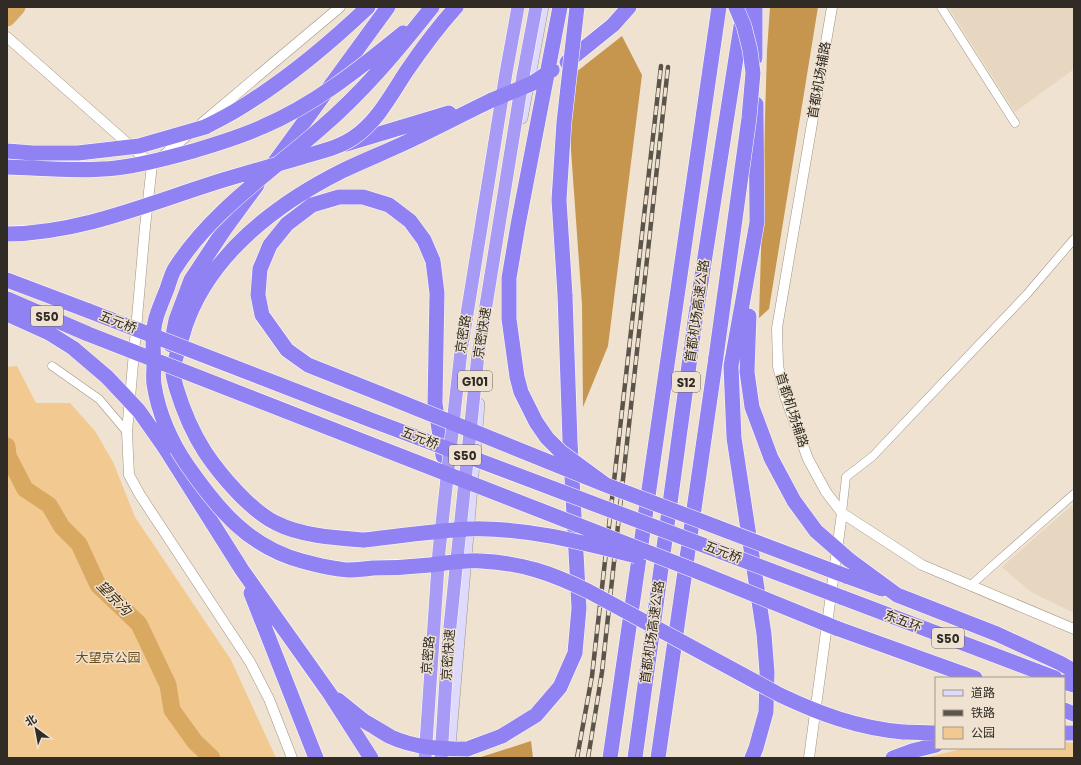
<svg xmlns="http://www.w3.org/2000/svg" width="1081" height="765" viewBox="0 0 1081 765" font-family="Poppins,'Noto Sans SC',sans-serif">
  <style>
    .built { fill: #e7d6c0 }
    .green { fill: #f2c991 }
    .forest { fill: #c6964f }
    .lines { fill: none; stroke-linecap: round; stroke-linejoin: round }
    .canal { stroke: #d9a861; stroke-width: 10 }
    .river { stroke: #d9a861; stroke-width: 17 }
    .minor-casing { stroke: #9e9383; stroke-width: 9 }
    .tertiary-casing { stroke: #9e9383; stroke-width: 11 }
    .secondary-casing { stroke: #9e9383; stroke-width: 12 }
    .motorway-casing { stroke: #fff; stroke-width: 16 }
    .minor { stroke: #fff; stroke-width: 8 }
    .tertiary { stroke: #fff; stroke-width: 10 }
    .secondary { stroke: #dedafb; stroke-width: 11 }
    .motorway { stroke: #9182f3; stroke-width: 15 }
    .rail-casing { stroke: #5b544b; stroke-width: 4.5 }
    .rail { stroke: #efe2d1; stroke-width: 3; stroke-dasharray: 9; stroke-linecap: butt }
    .trunk-bridge-casing { stroke: #fff; stroke-width: 14; stroke-linecap: butt }
    .motorway-bridge-casing { stroke: #fff; stroke-width: 16; stroke-linecap: butt }
    .trunk-bridge { stroke: #a79bf6; stroke-width: 13 }
    .motorway-bridge { stroke: #9182f3; stroke-width: 15 }
    .labels { text-anchor: middle; dominant-baseline: central; stroke-width: 3; stroke-linejoin: round; paint-order: stroke }
    .shield { fill: #efe2d1; stroke: #696258; stroke-width: 1 }
    .shield-label { font-size: 12px; font-weight: bold; fill: #302b24 }
    .street-label { font-size: 13px; fill: #302b24; stroke: #efe2d1 }
    .park-label { font-size: 13px; fill: #6d4c16; stroke: #efe2d1 }
    .water-label { font-size: 14px; font-style: italic; fill: #3e2a0a; stroke: #efe2d1 }
  </style>
  <rect width="100%" height="100%" fill="#efe2d1"/>
  <path class="built" d="M948,7H1074V69L1015,112Z
    M1072,505L1074,507V613L1031,592L1002,567Z"/>
  <path class="green" d="M17,366L36,403H70L95,431L113,462L135,517L231,660L276,758H7V367Z
    M1064,742L1074,743V758H925L965,748H1064Z"/>
  <path class="forest" d="M770,7H818L769,309L759,318L767,51Z
    M622,36L642,75L608,346L583,407L582,304L566,80Z
    M531,741L533,758H478Z"/>
  <g class="lines">
    <path class="canal" d="M7,456H8"/>
    <path class="river" d="M7,18L17,7
      M7,446L8,456L25,489L49,505L62,527L79,544L98,585L139,624L168,685L172,710L195,742L212,758"/>
    <defs>
      <path id="minor" d="M941,7L1015,123
        M52,366L99,399L127,432
        M842,513L846,477L873,456L908,419L1027,294L1074,239
        M970,586L990,568L1074,494"/>
      <path id="tertiary" d="M7,37L152,165
        M202,123L340,7
        M190,133L152,165L145,227L127,432L129,475L140,495L250,662L269,699L292,758
        M842,513L922,565L1074,629
        M809,758L842,513L826,492L808,459L785,396L778,366L777,328L832,7"/>
      <path id="secondary" d="M522,118L543,7
        M449,758L479,404"/>
      <path id="motorway" d="M755,7V58
        M567,62L613,25L629,7
        M205,127C217,121 229,115 240,108C286,80 329,44 368,7
        M346,144L449,113
        M272,166L388,7
        M7,280L89,311
        M7,299L88,334
        M7,314L49,333L73,348L107,377
        M749,316L747,372L752,407L771,458L794,501L816,531
        M171,345L176,320L191,280L224,230L257,185
        M381,394L308,365L287,350L262,315L258,295L260,269L270,245L287,224L312,205L339,197H363L389,205L410,221L424,240L433,261L437,293L435,403L443,456
        M165,448L242,570L330,694L371,758
        M364,540C337,538 301,536 276,523C251,511 221,476 205,452C192,432 183,410 176,387C175,382 173,377 173,373C173,362 182,339 185,327C209,255 276,204 342,171C365,160 388,151 411,140C438,127 465,113 492,100
        M848,559L897,595L997,634L1060,663L1074,671
        M846,576L882,589
        M251,593L316,758
        M841,597L1055,678
        M836,628L975,678
        M1064,682L1074,685
        M338,700L364,721
        M1064,710L1074,714
        M903,732L936,733
        M1064,733H1074
        M467,749L502,736L536,715L560,687L575,653L579,608L570,441L565,295
        M610,758L719,7
        M635,758L696,314L744,7
        M658,758L716,357
        M752,758L756,748L766,712L767,672L764,634L734,438L731,366L757,222L756,104
        M893,758L912,751L936,745"/>
    </defs>
    <use href="#minor" class="minor-casing"/>
    <use href="#tertiary" class="tertiary-casing"/>
    <use href="#secondary" class="secondary-casing"/>
    <use href="#motorway" class="motorway-casing"/>
    <use href="#minor" class="minor"/>
    <use href="#tertiary" class="tertiary"/>
    <use href="#secondary" class="secondary"/>
    <use href="#motorway" class="motorway"/>
    <defs>
      <path id="rail" d="M577,758L592,676L661,66
        M588,758L602,672L668,67"/>
    </defs>
    <use href="#rail" class="rail-casing"/>
    <use href="#rail" class="rail"/>
    <defs>
      <path id="trunk-bridge" d="M425,758L439,551L461,351L506,73L518,7
        M441,758L448,646L478,355L523,76L536,7"/>
      <path id="motorway-bridge" d="M432,7C398,50 363,92 321,128C271,172 210,212 174,270C171,276 169,283 167,289C163,299 159,308 156,318C152,333 153,349 154,364C154,371 153,378 154,384C158,412 171,442 187,465C217,508 248,547 302,561C317,565 332,569 348,570C356,570 365,569 373,568C392,568 411,567 430,565C446,563 464,560 481,561C522,563 551,573 588,591L780,695C820,714 858,728 903,732
        M560,7L518,225L509,278V319L517,377L521,392L536,422L547,438L561,452L606,485
        M492,100L531,84L552,70
        M7,151L33,153H78L139,146L205,127
        M7,167C42,168 81,172 116,168C142,165 168,158 193,151C216,144 240,137 262,127C314,105 359,69 403,33
        M7,234C85,233 156,200 230,178C254,171 278,164 302,157C319,152 338,148 353,138C377,122 391,95 406,72C421,50 438,27 456,7
        M565,295L559,200L564,122L577,7
        M89,311L371,420L841,597
        M88,334L696,571L836,628
        M716,357L749,118L753,73L750,50L744,26L736,7
        M107,377L139,411L165,448
        M381,394L606,485L846,576
        M816,531L848,559
        M364,540C399,536 433,531 468,529C525,527 581,542 636,556
        M364,721C373,726 382,732 391,737C415,748 441,749 467,749"/>
    </defs>
    <use href="#trunk-bridge" class="trunk-bridge-casing"/>
    <use href="#motorway-bridge" class="motorway-bridge-casing"/>
    <use href="#trunk-bridge" class="trunk-bridge"/>
    <use href="#motorway-bridge" class="motorway-bridge"/>
  </g>
  <g class="labels">
    <g class="shield">
      <rect x="31" y="306" width="32" height="20" rx="3"/>
      <rect x="458" y="371" width="34" height="20" rx="3"/>
      <rect x="672" y="372" width="28" height="20" rx="3"/>
      <rect x="449" y="445" width="32" height="20" rx="3"/>
      <rect x="932" y="628" width="32" height="20" rx="3"/>
    </g>
    <g class="shield-label">
      <text x="47" y="316">S50</text>
      <text x="475" y="381">G101</text>
      <text x="686" y="382">S12</text>
      <text x="465" y="455">S50</text>
      <text x="948" y="638">S50</text>
    </g>
    <g class="street-label">
      <text transform="translate(819 80) rotate(-80)">首都机场辅路</text>
      <text transform="translate(697 311) rotate(-82)">首都机场高速公路</text>
      <text transform="translate(118 322) rotate(21)">五元桥</text>
      <text transform="translate(482 333) rotate(-81)">京密快速</text>
      <text transform="translate(463 334) rotate(-81)">京密路</text>
      <text transform="translate(792 410) rotate(72)">首都机场辅路</text>
      <text transform="translate(420 438) rotate(21)">五元桥</text>
      <text transform="translate(723 552) rotate(21)">五元桥</text>
      <text transform="translate(903 621) rotate(21)">东五环</text>
      <text transform="translate(652 632) rotate(-82)">首都机场高速公路</text>
      <text transform="translate(428 655) rotate(-85)">京密路</text>
      <text transform="translate(448 655) rotate(-86)">京密快速</text>
    </g>
    <g class="park-label">
      <text x="108" y="657">大望京公园</text>
    </g>
    <g class="water-label">
      <text transform="translate(114 598) rotate(46)">望京沟</text>
    </g>
  </g>
  <rect width="1081" height="765" fill="none" stroke="#302b24" stroke-width="16"/>
  <rect x="935" y="677" width="130" height="72" fill="#efe2d1" stroke="#a3998c"/>
  <rect x="943" y="690" width="20" height="6" fill="#dedafb" stroke="#a3998c"/>
  <text x="971" y="697" font-size="12" fill="#302b24">道路</text>
  <rect x="943" y="710" width="20" height="6" fill="#5b544b" stroke="#a3998c"/>
  <text x="971" y="717" font-size="12" fill="#302b24">铁路</text>
  <rect x="943" y="727" width="20" height="12" fill="#f2c991" stroke="#a3998c"/>
  <text x="971" y="737" font-size="12" fill="#302b24">公园</text>
  <g transform="translate(36 729) rotate(328)" stroke="#efe2d1" stroke-width="3" paint-order="stroke">
  <path d="M0-3L7 15L0 10L-7 15Z" fill="#302b24"/>
  <text y="-6" font-size="11" font-weight="bold" text-anchor="middle" fill="#302b24">北</text>
  </g>
</svg>
